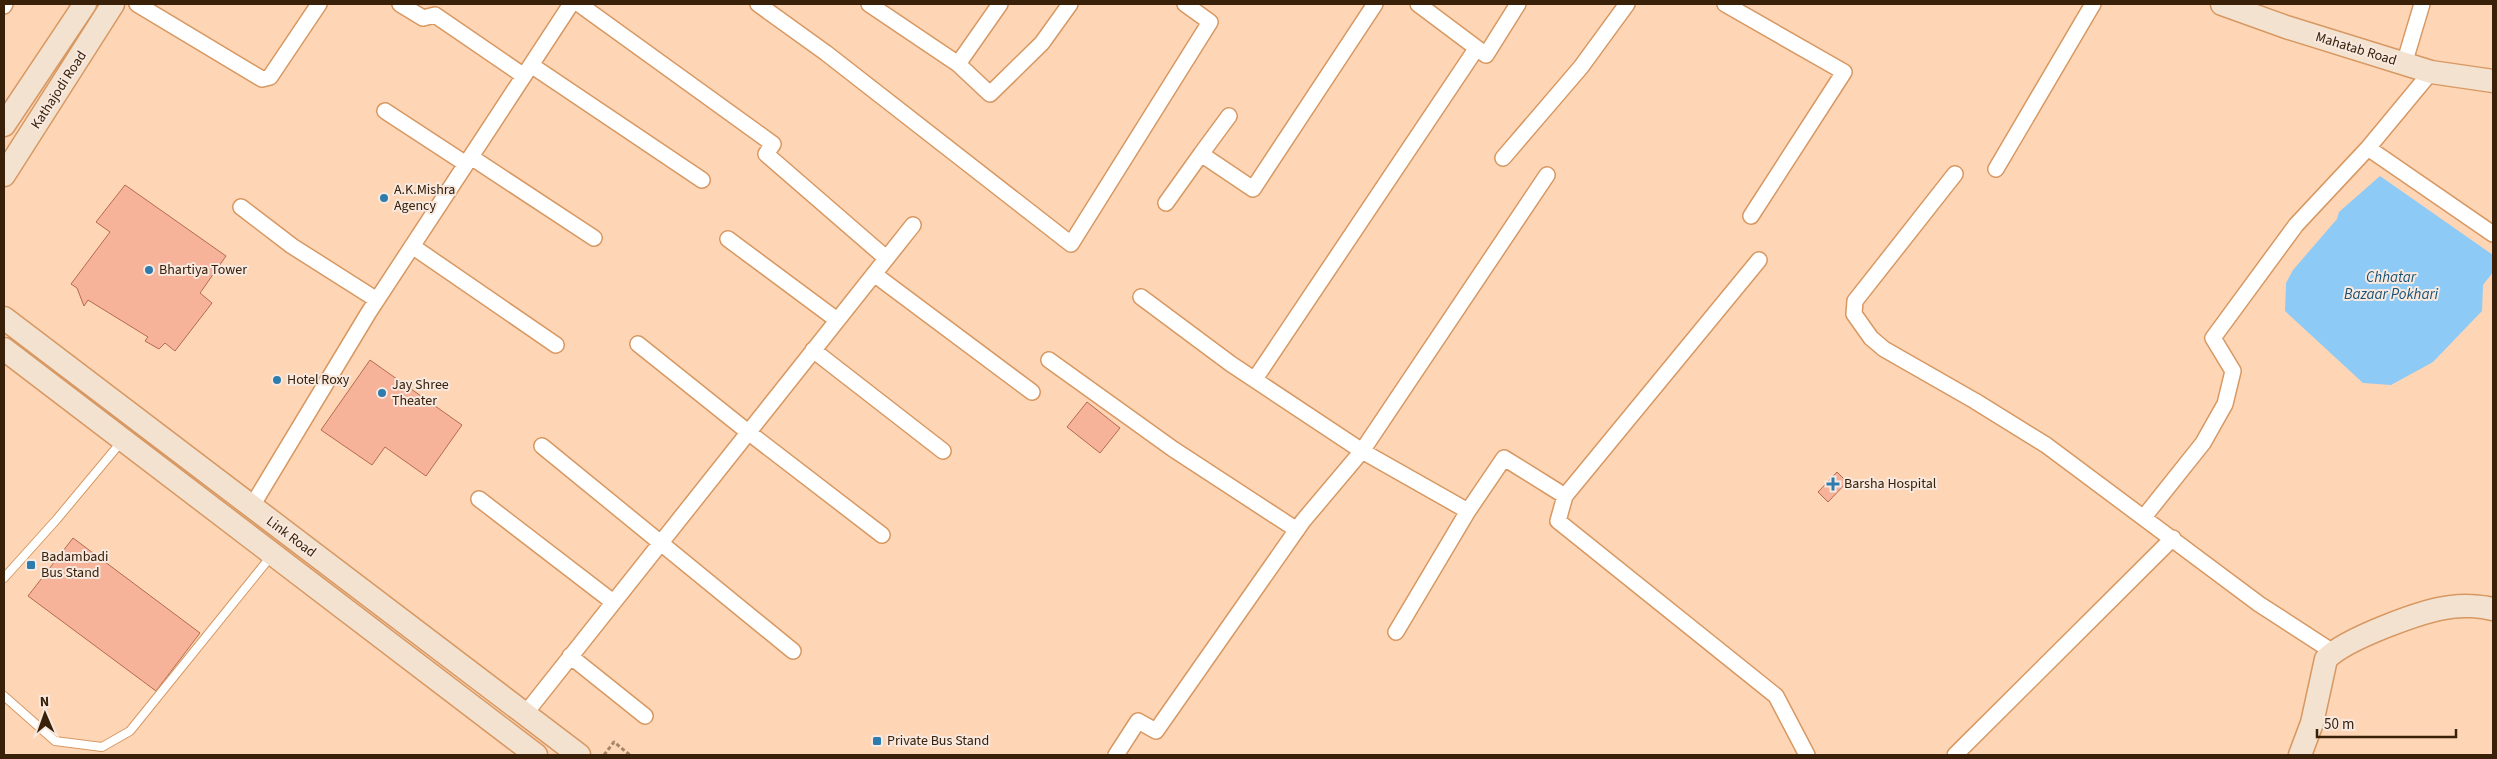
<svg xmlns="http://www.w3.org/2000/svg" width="2497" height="759" viewBox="0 0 2497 759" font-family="'Source Sans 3',sans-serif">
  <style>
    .water { fill: #8dcaf6 }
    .building { fill: #f7b39a; stroke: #b46a4e }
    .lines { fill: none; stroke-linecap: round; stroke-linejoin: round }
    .lane-casing { stroke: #d79862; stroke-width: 10 }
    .street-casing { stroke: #d79862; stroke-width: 18 }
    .secondary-casing { stroke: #d79862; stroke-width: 25 }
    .path { stroke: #a68569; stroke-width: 3; stroke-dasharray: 4 2.5; stroke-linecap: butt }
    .lane { stroke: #fff; stroke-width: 8 }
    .street { stroke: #fff; stroke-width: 15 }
    .secondary { stroke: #f4e2d1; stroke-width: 22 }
    .poi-dot { fill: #2e7cae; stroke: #f7e9df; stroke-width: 2 }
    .labels { text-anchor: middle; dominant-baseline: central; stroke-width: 4; stroke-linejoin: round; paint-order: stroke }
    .street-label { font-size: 14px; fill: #392009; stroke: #f7e9df }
    .poi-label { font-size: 14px; fill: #392009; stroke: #f7e9df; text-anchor: start }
    .water-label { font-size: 15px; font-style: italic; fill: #175175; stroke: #f7e9df }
  </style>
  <rect width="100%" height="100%" fill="#fed6b6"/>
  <path class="water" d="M2380,176L2493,255V272L2483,285L2482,311L2433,362L2391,385L2363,383L2285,311L2286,283L2293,270L2337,219L2339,212Z"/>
  <path class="building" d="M125,185L226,256L200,293L212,303L175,351L165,343L159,349L145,341L148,337L88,300L84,306L77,288L71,284L110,232L96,222Z
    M370,360L462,425L426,476L385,447L372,465L321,430Z
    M1087,402L1120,428L1100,453L1067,427Z
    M1837,472L1847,482L1828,502L1818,492Z
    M73,538L200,633L156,691L28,596Z"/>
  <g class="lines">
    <defs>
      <path id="lane" d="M4,578L57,519L122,441
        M4,696L55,741L102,747L130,731L272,555"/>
      <path id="street" d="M137,4L262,79L270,77L319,4
        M400,4L423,18L435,15L524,76
        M579,4L773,144L766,154L886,258
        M758,4L826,53L1071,244L1210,22L1185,4
        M869,4L958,64L1000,4
        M1418,4L1486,55L1518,4
        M1725,4L1844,72L1751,216
        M4,6L5,4
        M958,64L990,94L1042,43L1070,4
        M2404,64L2422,4
        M531,65L702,180
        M385,111L466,164
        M1229,116L1201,154L1253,189L1375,4
        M2368,148L2493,234
        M471,157L594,238
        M1503,158L1581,67L1627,4
        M1996,169L2093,4
        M1955,174L1855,301L1854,314L1871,338L1884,349L1975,401L2046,445L2259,604L2333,652
        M1166,203L1201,154
        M241,207L292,246L377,300
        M728,239L837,320
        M412,246L556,345
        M874,274L1032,392
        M1141,297L1231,364L1362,451L1468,511L1504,458L1565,496L1759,260
        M638,344L748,432L882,535
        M813,350L943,451
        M1049,360L1173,449L1297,530
        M1255,379L1476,49
        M542,446L793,651
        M1565,496L1558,521L1776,696L1807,755
        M479,499L613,602
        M252,506L369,312L571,4
        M2144,517L2203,443L2225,404L2233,371L2213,338L2296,225L2368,148L2431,72
        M1396,632L1468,511
        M570,656L645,716
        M525,714L913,225
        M1116,755L1138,721L1156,731L1303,521L1362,451L1547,175
        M1955,755L2173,538"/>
      <path id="secondary" d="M2222,4L2286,27L2431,72L2493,81
        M4,125L85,4
        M4,175L113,4
        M4,318L579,755
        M4,349L536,755
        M2300,755L2312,723L2326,659C2345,639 2423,610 2451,607C2463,605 2481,606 2493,609"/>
    </defs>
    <use href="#lane" class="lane-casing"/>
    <use href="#street" class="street-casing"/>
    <use href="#secondary" class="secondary-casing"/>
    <path class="path" d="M604,755L614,742L630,755"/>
    <use href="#lane" class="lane"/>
    <use href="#street" class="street"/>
    <use href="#secondary" class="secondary"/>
  </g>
  <g class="poi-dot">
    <circle cx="384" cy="198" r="5"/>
    <circle cx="149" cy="270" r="5"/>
    <circle cx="277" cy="380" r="5"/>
    <circle cx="382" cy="393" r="5"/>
    <path d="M1830.5 476.5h5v5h5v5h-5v5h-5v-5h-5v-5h5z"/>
    <rect x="26" y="560" width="10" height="10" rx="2.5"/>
    <rect x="872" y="736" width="10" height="10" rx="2.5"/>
  </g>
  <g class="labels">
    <g class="street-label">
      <text transform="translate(2356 49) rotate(17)">Mahatab Road</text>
      <text transform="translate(59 90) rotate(-57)">Kathajodi Road</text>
      <text transform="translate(291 537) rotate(37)">Link Road</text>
    </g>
    <g class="poi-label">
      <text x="394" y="190">A.K.Mishra<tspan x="394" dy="16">Agency</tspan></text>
      <text x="159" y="270">Bhartiya Tower</text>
      <text x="287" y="380">Hotel Roxy</text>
      <text x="392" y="385">Jay Shree<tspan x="392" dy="16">Theater</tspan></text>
      <text x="1844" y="484">Barsha Hospital</text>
      <text x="41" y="557">Badambadi<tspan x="41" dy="16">Bus Stand</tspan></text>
      <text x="887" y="741">Private Bus Stand</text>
    </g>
    <g class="water-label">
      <text x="2391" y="277">Chhatar<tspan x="2391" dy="17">Bazaar Pokhari</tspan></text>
    </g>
  </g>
  <rect width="2497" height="759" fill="none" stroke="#392009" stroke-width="10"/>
  <g transform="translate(45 714) rotate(358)" stroke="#f7e9df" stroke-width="4" paint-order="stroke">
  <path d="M0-4L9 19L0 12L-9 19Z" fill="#392009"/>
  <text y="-8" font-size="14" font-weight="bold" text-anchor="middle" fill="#392009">N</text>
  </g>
  <path d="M2317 729v8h139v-8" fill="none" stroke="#392009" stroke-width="2.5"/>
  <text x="2324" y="729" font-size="15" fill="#392009" stroke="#f7e9df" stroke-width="4" paint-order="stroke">50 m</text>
</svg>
